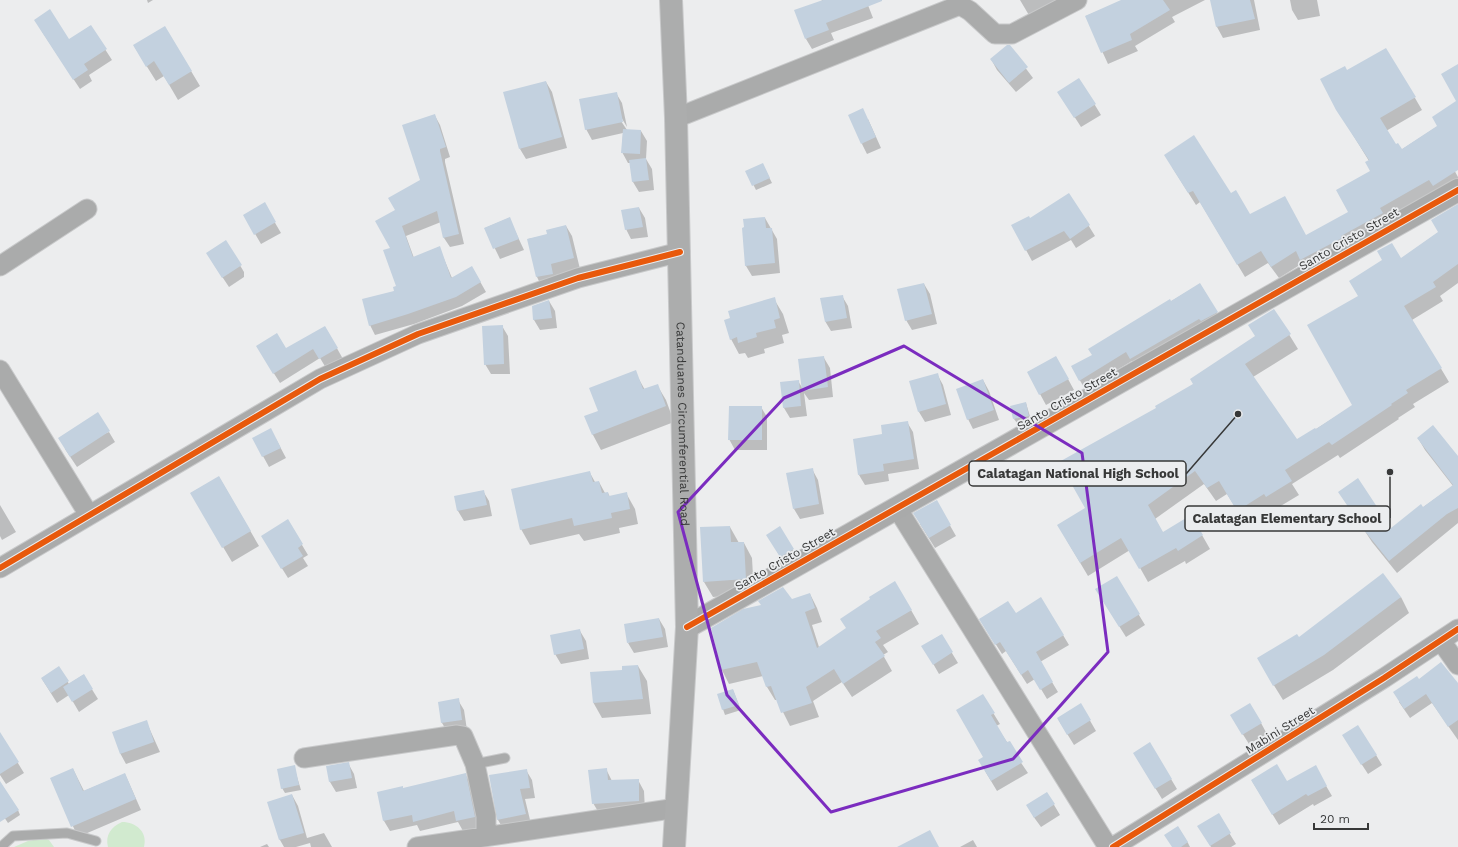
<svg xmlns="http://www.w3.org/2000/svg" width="1458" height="847" viewBox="0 0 1458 847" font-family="'Work Sans',sans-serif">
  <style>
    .green { fill: #d1eacf }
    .shadow { fill: #0003 }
    .building { fill: #c3d1df }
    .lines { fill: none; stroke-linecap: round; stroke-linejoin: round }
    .lane-casing { stroke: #c8c9ca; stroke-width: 11 }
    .street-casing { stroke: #c8c9ca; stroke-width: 21 }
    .secondary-casing { stroke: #c8c9ca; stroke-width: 24 }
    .primary-casing { stroke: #c8c9ca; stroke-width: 24 }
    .lane { stroke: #aaabab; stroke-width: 9 }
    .street { stroke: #aaabab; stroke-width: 19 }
    .secondary { stroke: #a9aaaa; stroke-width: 22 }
    .primary { stroke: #acadad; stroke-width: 22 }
    .cycleway-casing { stroke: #ebedef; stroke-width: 8 }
    .cycleway { stroke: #e8590c; stroke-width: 6 }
    .marked { fill: none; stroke: #7b2cbf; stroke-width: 3; stroke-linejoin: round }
    .labels { text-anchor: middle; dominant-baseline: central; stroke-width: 3.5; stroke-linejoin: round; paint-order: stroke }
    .street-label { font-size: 12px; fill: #373838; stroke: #ebedef }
    .leader { fill: none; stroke: #373838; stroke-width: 1.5 }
    .callout-dot { fill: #373838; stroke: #ebedef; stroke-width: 1.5 }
    .callout { fill: #ebedef; stroke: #373838; stroke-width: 1.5 }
    .callout-label { font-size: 13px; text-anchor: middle; font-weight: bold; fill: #373838 }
  </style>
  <rect width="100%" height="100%" fill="#ecedee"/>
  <path class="green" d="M122,822C136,822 148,832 144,847H108C105,835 111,827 122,822Z
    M44,838L49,840L54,847H14L28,841Z"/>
  <path class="shadow" d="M147,0H153L148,3Z
    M822,0H866L873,18L831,33L834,40L812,49L806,39Z
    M1020,0H1057L1033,22Z
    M1124,0H1205L1172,17L1175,22L1135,46L1138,51L1108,64L1086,16Z
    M1211,0H1254L1260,30L1223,38L1217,27Z
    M1290,0H1317L1320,16L1298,20L1292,10Z
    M90,26L112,60L89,75L92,81L80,89L41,30L69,41Z
    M134,46L191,71L200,86L178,100L164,76L156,81Z
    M1009,46L1033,78L1016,92L997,70L991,59Z
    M1458,65V165L1453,168L1458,177V187L1308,272L1303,263L1279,278L1268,263L1245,277L1200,202L1196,205L1172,167L1231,194L1250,215L1306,236L1350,213L1372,171L1369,161L1345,122L1347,72L1415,98L1422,110L1386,131L1395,145L1401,150L1438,126L1457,102Z
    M1079,79L1101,115L1081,127L1065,102Z
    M546,82L552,92L567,148L526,159L520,149Z
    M616,93L622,103L627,127L621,117L619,118L627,130L641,131L647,141L646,159L652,169L654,190L639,192L633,182L631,163H628L622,152L623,133L592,140L586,129Z
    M435,116L440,125L450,157L445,159V162L464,244L450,247L444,238L441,222L406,236L414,258L439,247L452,278L473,269L486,292L462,306L414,324L375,335L370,325L397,287L391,248L396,210L421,180Z
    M868,119L881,148L867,154L862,144Z
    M765,169L772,183L756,190L747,172Z
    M1069,194L1095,236L1076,248L1071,240L1032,261L1026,250L1030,219Z
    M264,204L281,233L261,244L244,215Z
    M1458,205V283L1440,296L1443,301L1412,320L1449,382L1413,404L1415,407L1398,418L1399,419L1340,458L1338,455L1292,484L1299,495L1274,510L1273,507L1246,524L1227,494L1216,501L1204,484L1155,519L1163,533L1202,535L1210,549L1186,564L1185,561L1148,582L1130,550L1088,576L1066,539L1157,408L1194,384L1256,336L1274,310L1298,349L1253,377L1297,441L1354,405L1359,296L1401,259L1439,232Z
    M639,208L645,218L648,237L631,239L626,229Z
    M509,218L524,250L500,259L485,228Z
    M765,218L777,239L780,273L752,276L746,266Z
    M566,226L572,236L580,269L556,275L558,284L542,287L537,277L528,239L549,235Z
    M238,262L244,272V277L229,287L213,263Z
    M924,284L930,294L937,324L912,330L906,320Z
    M1200,284L1222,321L1136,368L1132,361L1085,389L1072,367L1093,356L1170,302Z
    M842,296L848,306L852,328L831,331L825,321Z
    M774,299L783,314L789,333L782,335L784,343L764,349L765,353L748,358L745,353L739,354L731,339Z
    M549,301L555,311L557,328L540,330L534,320L533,307Z
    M502,326L508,336L510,374H491L485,364Z
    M325,327L343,359L326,368L320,358L280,383L263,356L286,349Z
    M1056,357L1074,390L1046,405L1028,372Z
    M824,358L830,368L833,397L809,400L804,393L807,416L790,418L784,408L781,383L798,381L803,389Z
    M635,372L645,390L657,385L666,400L674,422L601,450L593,435L586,417L599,412Z
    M937,374L943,385L951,415L925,422L919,412Z
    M983,380L989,391L999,420L973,429L968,419Z
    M1026,403L1031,420L1017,423L1014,419Z
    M761,407L767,417V450H735L729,439Z
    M907,422L913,432L919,469L888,474L889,481L865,485L859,475L883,435Z
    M109,432L115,442L77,467L65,449Z
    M253,438L276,439L286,458L269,467Z
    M1418,438L1458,459V523L1397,573L1372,542L1339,492L1391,530L1453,486L1425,450Z
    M812,469L818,480L824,514L800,519L794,509Z
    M590,473L595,482H599L605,493H608L610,497L626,493L635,509L638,524L619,528L620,533L584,541L579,534L530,545L521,529Z
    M219,477L259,546L232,562L191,493Z
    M483,491L489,501L492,516L464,521L458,511L455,497Z
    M936,501L956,536L935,548L920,524Z
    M0,505L16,532L2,540L0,536Z
    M287,520L308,555L303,558L308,566L288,578L268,546Z
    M730,527L739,543H744L752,558L754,594L713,597L704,582Z
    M780,528L799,560L786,567L768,535Z
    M1116,577L1145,625L1126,637L1102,599Z
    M810,594L817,608L822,622L812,625L819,647L911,610L919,624L883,645L888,652L883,655L892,671L852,697L842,682L813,701L819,717L790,726L777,700H775L767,687L763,676L729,684L722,670L712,628Z
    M1401,597L1409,613L1333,670L1283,700L1267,674L1298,639Z
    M1015,614L1063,635L1069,645L1040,662L1058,692L1047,699L1035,679L1027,684L1006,651L1002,654L986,629Z
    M659,619L665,629L668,647L634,653L628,643Z
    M580,631L586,641L589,659L561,664L555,654Z
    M941,635L958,663L939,674L923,646Z
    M638,666L647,681L651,714L602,718L593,702L623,671Z
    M59,668L69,684L83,675L98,699L79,712L69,695L57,703L42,679Z
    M1419,681L1458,698V740L1432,703L1410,718L1399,702Z
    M733,690L741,710L725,715L718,695Z
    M982,695L1000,724L996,726L1028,773L997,791L985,771Z
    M458,700L464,710L467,730L448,733L442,723L439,703Z
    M1081,705L1096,731L1074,745L1058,719Z
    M146,721L160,752L126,764L120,753Z
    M1261,723L1267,734L1249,744L1237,725Z
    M2,737L24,773L6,784L0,775V739Z
    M1349,745L1376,755L1382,765L1368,774Z
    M348,763L354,774L357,788L336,792L330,782L328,767Z
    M1140,763L1171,779L1177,789L1162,799Z
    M294,767L301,790L285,793L282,788Z
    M1315,767L1332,796L1314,806L1313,804L1279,825L1252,781L1287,783Z
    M73,769L84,791L125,774L141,810L78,837L51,779Z
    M606,769L612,781L638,780L644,791L645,811L599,813L593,803Z
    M526,770L532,780L535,798L525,799L531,824L504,830L498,820L490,776Z
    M465,774L471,784L480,827L463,831L458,822L420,831L417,825L390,831L384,821L378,793L403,789Z
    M1047,793L1060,815L1041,827L1033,816Z
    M292,795L298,806L307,838L324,833L332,847H311L310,843L296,847H284L280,840L269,802Z
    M0,803L18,810L20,815L8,823L0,811Z
    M1218,815L1236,844L1231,847H1211L1199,827Z
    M1178,827L1188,843L1190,847H1173Z
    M973,840L977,847H960Z
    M267,844L269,847H260Z"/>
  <path class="building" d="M823,0H882V1L826,23L829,30L805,39L794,10Z
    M1121,0H1163L1170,10L1130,34L1132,40L1101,53L1085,16Z
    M1210,0H1250L1255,19L1216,27Z
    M50,9L69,39L91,25L107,49L84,64L88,70L73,80L34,20Z
    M165,26L192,71L169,85L154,61L146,67L133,45Z
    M1007,45H1010L1028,67L1009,83L990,59Z
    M1386,48L1416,97L1380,118L1396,144L1398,143L1402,149L1437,126L1432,117L1456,101L1441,74L1458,64V170L1433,186L1429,180L1380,208L1383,213L1341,236L1342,238L1300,260L1296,251L1271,267L1261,251L1237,265L1193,191L1188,193L1164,155L1194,135L1231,193L1236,190L1250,214L1285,196L1306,235L1348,212L1336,190L1370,171L1365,162L1369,160L1336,110L1320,79L1345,66L1347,70Z
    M1079,78L1096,104L1074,118L1057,92Z
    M546,81L562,137L519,149L503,92Z
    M617,92L623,122L585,130L579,99Z
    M863,108L876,137L861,144L848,115Z
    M435,114L446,147L440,149V151L459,234L443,238L437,211L402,226L413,257L440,246L451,278L472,266L481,282L456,297L408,314L369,326L362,299L394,291L393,287L396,286L383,250L390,248L375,221L395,210L388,198L420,180L402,125Z
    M623,129L641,130L640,154L621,153Z
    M646,158L649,180L632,182L629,160Z
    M763,163L770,178L752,186L745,171Z
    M1069,193L1090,225L1070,239L1064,231L1025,251L1011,225L1029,216L1030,218Z
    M265,202L276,222L254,235L243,215Z
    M1458,204V264L1433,282L1436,287L1404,306L1442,368L1406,390L1408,393L1391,404L1392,405L1332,445L1329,442L1285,470L1292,481L1266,497L1264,494L1237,511L1219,481L1207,488L1195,471L1148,505L1163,532L1191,515L1203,535L1178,551L1176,548L1139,569L1121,538L1080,563L1057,525L1085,508L1059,462L1156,408L1155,406L1193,384L1190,379L1255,336L1248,325L1274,309L1291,334L1245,364L1297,439L1315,428L1316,429L1352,405L1307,325L1358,296L1349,281L1382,260L1377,251L1392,243L1401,258L1438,232L1431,220Z
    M639,207L643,227L625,230L621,210Z
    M510,217L519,239L493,249L484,228Z
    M765,217L766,228H772L775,263L745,266L742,228L744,227L743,219Z
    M566,225L574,258L551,264L553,274L536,277L527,239L547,234L546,230Z
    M226,240L242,265L222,278L206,253Z
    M924,283L932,314L905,321L897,289Z
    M1200,283L1218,312L1201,321L1199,319L1130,359L1126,352L1079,381L1071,366L1092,355L1088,349L1170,299L1171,301Z
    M843,295L847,318L825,322L820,298Z
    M775,297L780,318L774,320L776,328L756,333L757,337L738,343L737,337L730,340L724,320L730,318L728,311Z
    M549,300L552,318L533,320L532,306Z
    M503,325L504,364L484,365L482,326Z
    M325,326L338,348L319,359L313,349L273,374L256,346L277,333L286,348Z
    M824,356L828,387L802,391L798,359Z
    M1056,356L1069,379L1039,395L1027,372Z
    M636,370L643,389L658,384L666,406L592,435L584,416L598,411L589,388Z
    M938,373L946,404L918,412L909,381Z
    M983,379L994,410L967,420L956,389Z
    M799,380L801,406L783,408L780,382Z
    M1026,402L1029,416L1013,419L1010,406Z
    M729,406H762V440H728Z
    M98,412L110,431L70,457L58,438Z
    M908,421L914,459L883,464L884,471L858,475L853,439L882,434L881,425Z
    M1433,425L1458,456V508L1447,514L1389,561L1364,530L1338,492L1358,478L1391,528L1421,504L1423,507L1453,485L1417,438Z
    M271,428L281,448L262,457L252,438Z
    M813,468L819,504L793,509L786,473Z
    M590,471L593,482L599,481L602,493L608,492L609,496L627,492L630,509L611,513L612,518L574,526L572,518L520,530L511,489Z
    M219,476L251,531L222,548L190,493Z
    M484,490L487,505L457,511L454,496Z
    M937,500L951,525L929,538L913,513Z
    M288,519L303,544L298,548L303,556L281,569L261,536Z
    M730,526L731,542H744L746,579L703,582L700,527Z
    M780,526L794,549L780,557L766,535Z
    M1383,573L1401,597L1324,655L1273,686L1257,658L1297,634L1299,637Z
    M1117,576L1140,614L1119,627L1095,589Z
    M895,581L912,610L876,631L881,638L875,642L885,656L843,684L834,669L806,687L812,703L781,713L771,686L766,687L757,662L721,670L711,628L743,609L761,605L758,601L783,587L792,599L810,593L815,608L805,612L817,648L846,628L840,619L870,599L869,597Z
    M1041,597L1064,635L1036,652L1053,682L1040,690L1028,670L1021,675L1000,642L995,645L979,619L1008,601L1016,613Z
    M659,618L663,637L627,643L624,624Z
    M580,629L584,649L554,655L550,635Z
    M942,634L953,652L933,665L921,646Z
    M1441,662L1458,683V720L1448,727L1426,694L1404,709L1393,692L1417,676L1419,679Z
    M638,665L643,699L593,703L590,672L622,670V666Z
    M59,666L69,681L51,693L41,678Z
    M84,674L93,689L72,702L63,687Z
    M733,689L739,705L722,710L717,694Z
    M983,694L995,713L991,715L1007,742L1010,741L1023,762L991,781L978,760L983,757L956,710Z
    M459,698L462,720L441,723L438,702Z
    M1081,703L1091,720L1067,735L1057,718Z
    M1250,703L1262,723L1242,735L1230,715Z
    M147,720L154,742L120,754L112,732Z
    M1358,725L1377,755L1361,765L1342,735Z
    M0,732L19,762L0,774Z
    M1150,742L1172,779L1155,789L1133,753Z
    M349,762L352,778L329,782L326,766Z
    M1277,764L1287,781L1316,765L1327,786L1308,796L1306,794L1272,815L1251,780Z
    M295,765L299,785L281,789L277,769Z
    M73,768L83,791L125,773L136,799L71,827L50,778Z
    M607,768L608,780L639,779V801L592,804L588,770Z
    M527,769L530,788L520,789L526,814L497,820L489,775Z
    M466,773L475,817L456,821L454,811L413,822L412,815L383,821L377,792L403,786V788Z
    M0,781L19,810L0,822Z
    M1047,792L1055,804L1034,818L1026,805Z
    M292,794L304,833L279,840L267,802Z
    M1219,813L1231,833L1210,846L1197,826Z
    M1178,826L1188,842L1181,847H1172L1164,835Z
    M930,830L939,847H897Z"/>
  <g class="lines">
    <defs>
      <path id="lane" d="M475,764L505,758
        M1,847L13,836L67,833L96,841"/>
      <path id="street" d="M957,0L960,5L970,11L995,34H1012L1077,0
        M676,118L960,5
        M0,266L87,209
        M0,370L89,515
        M897,508L1108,847
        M0,568L320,379L418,334L578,278L680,252
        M1441,641L1458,665
        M304,758L457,735L463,736L475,764L486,816V836
        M417,847L677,808
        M1113,847L1384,678L1458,629"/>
      <path id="secondary" d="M687,627L1458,190"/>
      <g id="primary">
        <path id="s1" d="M671,0L676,118L687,627L674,847"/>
      </g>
    </defs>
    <use href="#lane" class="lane-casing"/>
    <use href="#street" class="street-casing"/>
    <use href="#secondary" class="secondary-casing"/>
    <use href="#primary" class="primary-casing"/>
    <use href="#lane" class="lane"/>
    <use href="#street" class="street"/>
    <use href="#secondary" class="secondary"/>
    <use href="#primary" class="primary"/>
    <defs>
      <path id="cycleway" d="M0,568L320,379L418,334L578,278L680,252
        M687,627L1458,190
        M1113,847L1384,678L1458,629"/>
    </defs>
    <use href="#cycleway" class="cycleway-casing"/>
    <use href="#cycleway" class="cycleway"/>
  </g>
  <path class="marked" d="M904,346L1082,453L1108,652L1013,759L831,812L727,695L678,512L784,398Z"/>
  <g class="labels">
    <g class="street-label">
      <text transform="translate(1349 239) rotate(-30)">Santo Cristo Street</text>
      <text transform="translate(1067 399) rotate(-30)">Santo Cristo Street</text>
      <text stroke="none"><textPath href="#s1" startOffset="424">Catanduanes Circumferential Road</textPath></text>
      <text transform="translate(785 559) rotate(-30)">Santo Cristo Street</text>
      <text transform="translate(1280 730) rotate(-32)">Mabini Street</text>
    </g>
  </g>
  <path class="leader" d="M1238 414L1186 474M1390 472L1390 518"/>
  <g class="callout-dot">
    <circle cx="1238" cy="414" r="4"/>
    <circle cx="1390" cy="472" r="4"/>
  </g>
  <g class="callout">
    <rect x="969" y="461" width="217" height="25" rx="4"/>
    <rect x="1185" y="506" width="205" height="25" rx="4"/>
  </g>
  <g class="callout-label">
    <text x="1078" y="478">Calatagan National High School</text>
    <text x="1287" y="523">Calatagan Elementary School</text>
  </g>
  <path d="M1314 823v6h54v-6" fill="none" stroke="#373838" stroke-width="2"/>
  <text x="1320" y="823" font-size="12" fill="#373838" stroke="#ebedef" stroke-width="3" paint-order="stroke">20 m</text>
</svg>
